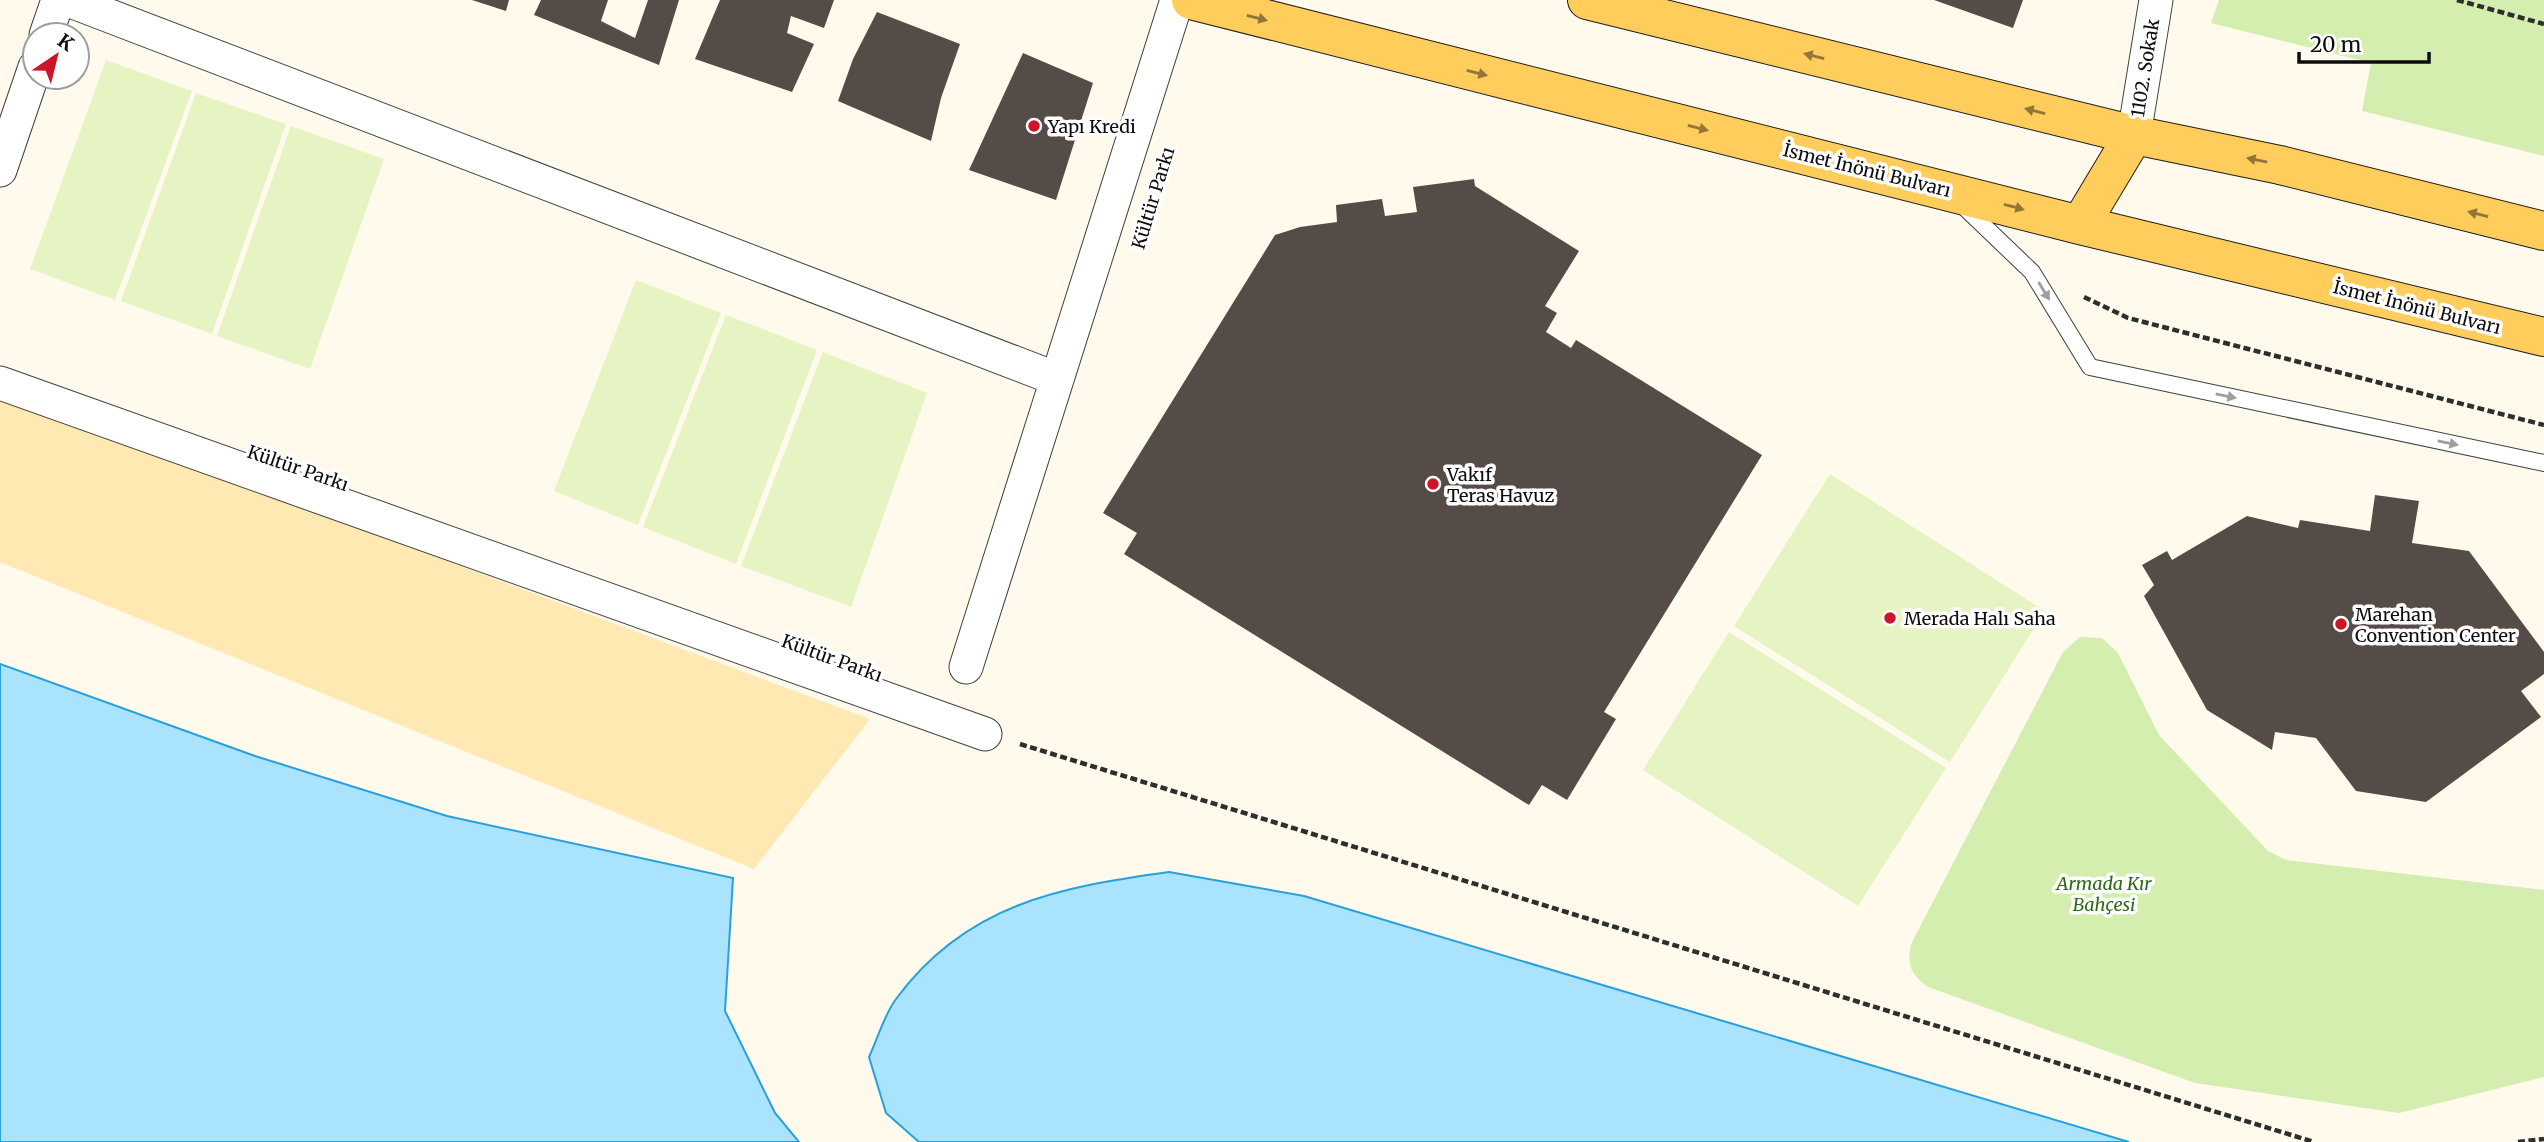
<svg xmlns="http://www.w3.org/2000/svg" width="2544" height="1142" viewBox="0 0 2544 1142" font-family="Merriweather,serif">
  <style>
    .green { fill: #d4eeb0 }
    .sand { fill: #ffe9b3 }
    .pitch { fill: #e6f4c3 }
    .water { fill: #a9e3fd; stroke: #28a0dc; stroke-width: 2 }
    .building { fill: #564c47 }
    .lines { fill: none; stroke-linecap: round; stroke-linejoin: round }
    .lane-casing { stroke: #3f3f3f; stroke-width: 18 }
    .street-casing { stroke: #3f3f3f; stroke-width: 35 }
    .primary-casing { stroke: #1d1d1d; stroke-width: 40 }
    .path { stroke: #2e2e2e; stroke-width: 4.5; stroke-dasharray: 7 3.5; stroke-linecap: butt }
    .lane { stroke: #fff; stroke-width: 16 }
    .street { stroke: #fff; stroke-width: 33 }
    .primary { stroke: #ffcd5b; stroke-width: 38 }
    .oneway { fill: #927637 }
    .oneway2 { fill: #9e9e9e }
    .poi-dot { fill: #cb162a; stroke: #fff; stroke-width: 2.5 }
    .labels { text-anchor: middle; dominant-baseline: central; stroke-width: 7; stroke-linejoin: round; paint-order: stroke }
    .street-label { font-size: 18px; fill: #0c0c0c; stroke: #fff }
    .poi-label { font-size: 18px; fill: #0c0c0c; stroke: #fff; text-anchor: start }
    .park-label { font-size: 18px; font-style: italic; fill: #2d6a16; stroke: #fff }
  </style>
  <rect width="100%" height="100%" fill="#fffaeb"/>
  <path class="green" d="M2219,0H2544V156L2362,111L2371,63L2211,23Z
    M2080,637L2102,638L2118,653L2159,735L2268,851L2286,860L2544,890V1077L2399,1113L2195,1083L1928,987C1910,974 1907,965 1911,944L2063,652Z"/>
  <path class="sand" d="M0,394L870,719L754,869L0,562Z"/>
  <path class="pitch" d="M106,60L192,91L115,300L30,269Z
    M196,93L286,124L212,334L121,301Z
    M291,126L384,159L310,369L217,336Z
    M636,280L721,313L638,525L554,491Z
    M726,315L817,350L736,564L643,527Z
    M823,352L927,393L851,607L741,566Z
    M1830,474L2045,611L1950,762L1734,626Z
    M1729,632L1946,768L1858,906L1643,770Z"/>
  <path class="water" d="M0,664L255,756L447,816L733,878L725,1011L775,1113L799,1142H0Z
    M1169,872L1304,896L2129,1142H919L886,1113L869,1057C878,1038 884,1015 896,999C966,904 1060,887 1169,872Z"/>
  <path class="building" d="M472,0H509L506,11Z
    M541,0H608L601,21L635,38L648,0H679L659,65L534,15Z
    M720,0H834L824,28L791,16L787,33L814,44L792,92L695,59Z
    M1934,0H2023L2013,28Z
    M877,12L960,44L941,98L931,141L838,101L853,59Z
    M1023,53L1093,83L1056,200L969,170Z
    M1474,179L1475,186L1579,251L1545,306L1557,313L1546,332L1571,348L1576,340L1762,455L1604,712L1616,719L1567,800L1542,785L1529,805L1124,554L1137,533L1103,513L1275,235L1300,227L1337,222L1336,205L1382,199L1385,216L1417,212L1413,187Z
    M2375,495L2419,501L2412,543L2469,551L2544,652V674L2521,691L2541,717L2426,802L2356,791L2316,738L2275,732L2272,750L2207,710L2144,596L2154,585L2142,565L2167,551L2172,560L2247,516L2298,528L2300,520L2370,531Z"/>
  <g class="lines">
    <defs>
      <path id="lane" d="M1960,203L2032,272L2090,367L2544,463"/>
      <path id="street" d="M68,0L1057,379
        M46,35L58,0
        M2134,135L2156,0
        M0,170L35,67
        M0,383L985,734
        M966,667L1177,0"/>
      <path id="primary" d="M1191,0L2080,225L2544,337
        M1587,0L2134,135L2280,165L2544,231
        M2080,225L2134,135"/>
    </defs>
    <use href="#lane" class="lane-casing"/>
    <use href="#street" class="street-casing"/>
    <use href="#primary" class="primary-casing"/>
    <path class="path" d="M2457,0L2544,24
      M2084,297L2128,318L2544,425
      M1020,744L2314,1142
      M2518,1142L2544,1139"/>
    <use href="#lane" class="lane"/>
    <use href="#street" class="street"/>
    <use href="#primary" class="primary"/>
  </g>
  <defs><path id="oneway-solid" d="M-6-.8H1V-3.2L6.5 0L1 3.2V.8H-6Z" transform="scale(1.75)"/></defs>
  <g class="oneway">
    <use href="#oneway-solid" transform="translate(1257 18) rotate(14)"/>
    <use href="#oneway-solid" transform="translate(1814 56) rotate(-166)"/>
    <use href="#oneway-solid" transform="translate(1477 73) rotate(14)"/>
    <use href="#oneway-solid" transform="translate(2035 111) rotate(-166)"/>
    <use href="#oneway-solid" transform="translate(1698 128) rotate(14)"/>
    <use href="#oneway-solid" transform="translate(2257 160) rotate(-168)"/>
    <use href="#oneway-solid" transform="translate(2014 207) rotate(15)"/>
    <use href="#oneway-solid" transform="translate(2478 214) rotate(-166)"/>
  </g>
  <g class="oneway2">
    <use href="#oneway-solid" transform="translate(2044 291) rotate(59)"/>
    <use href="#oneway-solid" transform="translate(2226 396) rotate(12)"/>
    <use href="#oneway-solid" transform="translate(2448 443) rotate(12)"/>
  </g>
  <g class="poi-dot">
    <circle cx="1034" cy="126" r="7"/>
    <circle cx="1433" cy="484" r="7"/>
    <circle cx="1890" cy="618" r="7"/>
    <circle cx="2341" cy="624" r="7"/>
  </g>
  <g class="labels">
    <g class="street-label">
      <text transform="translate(2145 68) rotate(-81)">1102. Sokak</text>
      <text transform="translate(1867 170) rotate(14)">İsmet İnönü Bulvarı</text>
      <text transform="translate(1153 198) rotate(-73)">Kültür Parkı</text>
      <text transform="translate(2417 307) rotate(14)">İsmet İnönü Bulvarı</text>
      <text transform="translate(298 468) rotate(19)">Kültür Parkı</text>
      <text transform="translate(832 658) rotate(20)">Kültür Parkı</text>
    </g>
    <g class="poi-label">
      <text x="1048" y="126">Yapı Kredi</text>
      <text x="1447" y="474">Vakıf<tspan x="1447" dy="21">Teras Havuz</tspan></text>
      <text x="2355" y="614">Marehan<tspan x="2355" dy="21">Convention Center</tspan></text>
      <text x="1904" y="618">Merada Halı Saha</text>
    </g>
    <g class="park-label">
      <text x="2104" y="883">Armada Kır<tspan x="2104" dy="21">Bahçesi</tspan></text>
    </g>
  </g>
  <g transform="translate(56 56) rotate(35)"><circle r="33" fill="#ffffff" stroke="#9e9e9e" stroke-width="2"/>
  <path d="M0-5L12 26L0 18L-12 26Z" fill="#cb162a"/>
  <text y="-10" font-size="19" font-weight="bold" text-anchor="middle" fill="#0c0c0c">K</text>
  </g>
  <path d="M2299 52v10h130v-10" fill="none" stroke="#0c0c0c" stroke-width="3.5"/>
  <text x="2310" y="52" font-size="21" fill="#0c0c0c" stroke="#ffffff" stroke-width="5" paint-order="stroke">20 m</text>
</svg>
